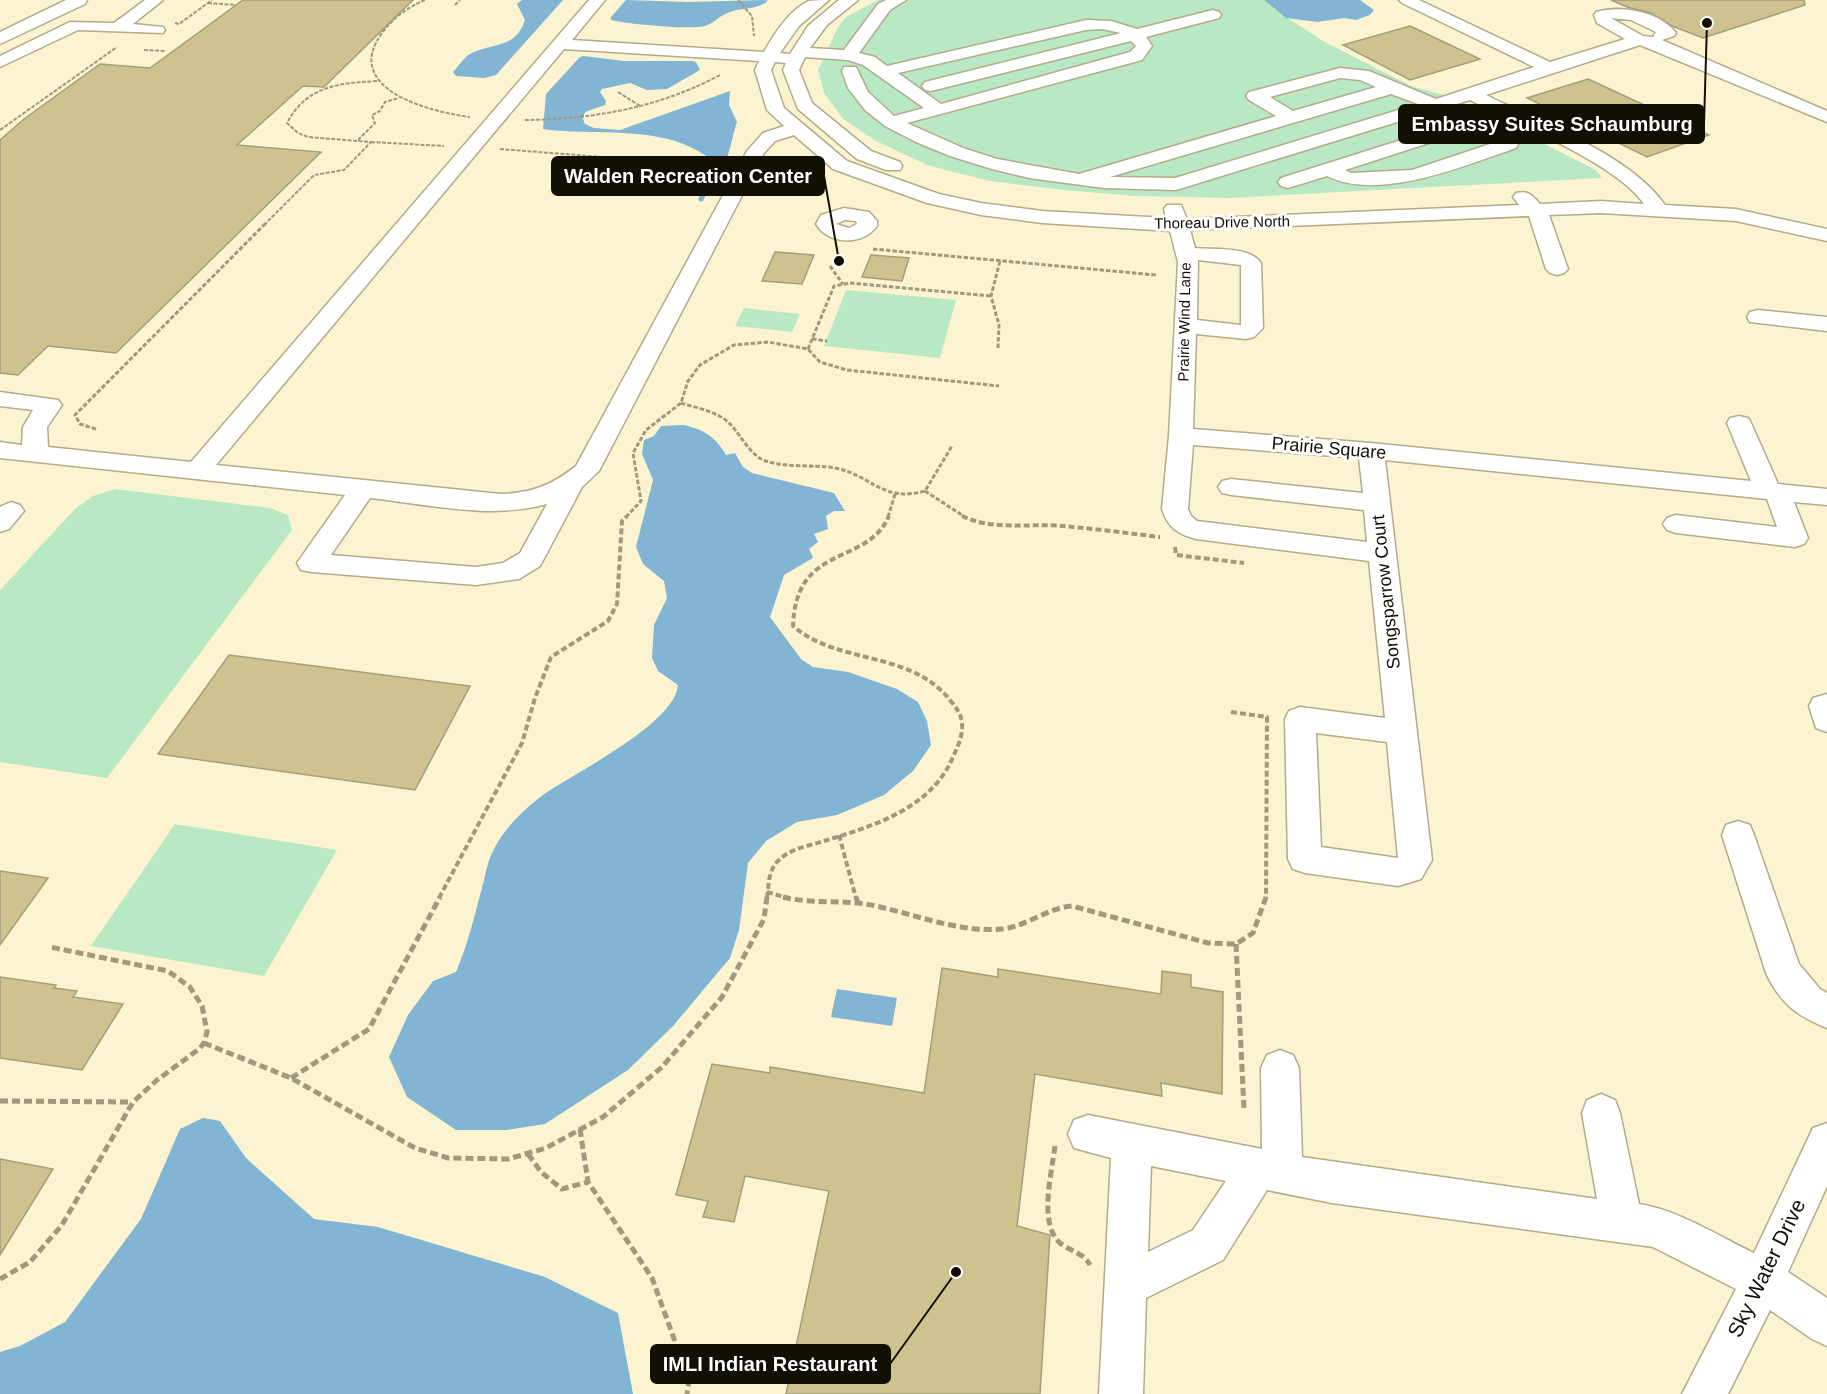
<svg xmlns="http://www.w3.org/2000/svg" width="1827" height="1394" viewBox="0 0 1827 1394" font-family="Arial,sans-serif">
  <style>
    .green { fill: #b9e8c4 }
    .water { fill: #81b5d3 }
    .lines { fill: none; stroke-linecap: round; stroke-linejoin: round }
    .stream { stroke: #81b5d3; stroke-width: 5 }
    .building { fill: #cfc28e; stroke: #a59e7c; stroke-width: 1.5 }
    .minor-casing { stroke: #b3ab89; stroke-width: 3 }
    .highway-casing { stroke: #b3ab89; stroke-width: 3 }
    .path-far3 { stroke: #9f997f; stroke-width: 2; stroke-dasharray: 4 1.5; stroke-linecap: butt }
    .path-far2 { stroke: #9f997f; stroke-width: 3; stroke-dasharray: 4.5 2; stroke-linecap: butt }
    .path-far1 { stroke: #9f997f; stroke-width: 4; stroke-dasharray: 6 3; stroke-linecap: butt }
    .path { stroke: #9f997f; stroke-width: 5; stroke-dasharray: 8 4; stroke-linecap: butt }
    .minor { fill: #fff; fill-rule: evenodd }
    .highway { fill: #fff; fill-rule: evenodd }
    .labels { text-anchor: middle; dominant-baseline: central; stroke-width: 6; stroke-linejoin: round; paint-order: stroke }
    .far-street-label { font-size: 15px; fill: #120f04; stroke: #fff }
    .street-label { font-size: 18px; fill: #120f04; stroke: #fff }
    .near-street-label { font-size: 21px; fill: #120f04; stroke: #fff }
    .leader { fill: none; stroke: #120f04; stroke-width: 2 }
    .callout-dot { fill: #120f04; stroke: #fff; stroke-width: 2 }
    .callout { fill: #120f04; stroke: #120f04; stroke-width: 2 }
    .callout-label { font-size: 20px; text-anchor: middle; font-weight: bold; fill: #fff }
  </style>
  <rect width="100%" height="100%" fill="#fcf4d0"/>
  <path class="green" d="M878,0H1265L1274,9L1323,41L1411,86L1451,97L1596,170L1602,178L1228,198L1135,196L1064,190L990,181L930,166L876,141L843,119L824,93L818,70L838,27L846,17Z
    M846,290L956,300L940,358L824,346Z
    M744,308L800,314L792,332L735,326Z
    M115,489L270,508L288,515L292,530L107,778L0,762V590L75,509L93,496Z
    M175,824L337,850L264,976L91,946Z"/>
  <path class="water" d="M522,0H563L496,75L484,78L456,76L453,72C458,67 464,57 470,54C492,42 515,50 525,20L517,4Z
    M626,0L687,2L768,0C761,9 744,8 733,11C720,14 715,23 705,26C691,30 626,24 611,20V17Z
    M1264,0H1360L1374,10L1370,15L1356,20L1344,18L1318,22L1286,18Z
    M584,56L624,61H692L696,62L700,70L667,89L647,90L630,83L602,89L600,92L606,101L605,105L585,112L583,119L585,124L594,128L620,130L730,91L729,105L737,122C730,142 729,170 710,182L702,174L709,158C662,123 598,137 543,129L546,94L580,57Z
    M683,425C703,429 716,437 726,455L735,453L743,467L752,473L834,493L845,511H834L826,516L828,529L814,534L818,542L809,549L813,558L784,575L770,617L801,659L813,667L848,672L897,689L918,702L927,721L931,745L913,771L884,795L837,815L797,822L766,841L748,863L739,930L730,958L673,1026L628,1070L545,1124L506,1130H456L407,1097L389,1057L408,1015L433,981L456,972C468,944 475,914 483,884C486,873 488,859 494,849C504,829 524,809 543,795C574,773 675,724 678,685L658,671L652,658L654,625L667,598L664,581L643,564L636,547L653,480L642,454L644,440L654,436L661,426Z
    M837,989L897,998L892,1026L831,1017Z
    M203,1118L220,1121L246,1158L314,1219L378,1227L545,1277L618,1313L633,1394H0V1352L20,1346L65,1322L141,1219L180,1129Z"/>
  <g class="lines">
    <path class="stream" d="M701,199L710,182"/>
  </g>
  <path class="building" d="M243,0H413L324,87L303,86L237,145L321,152L116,353L48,346L18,375L0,373V140L24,119L100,64L150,68Z
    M1611,0H1804L1805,5L1703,38L1672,26L1651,13L1627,7Z
    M1410,26L1480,59L1410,80L1343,45Z
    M1588,79L1709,135L1647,157L1527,98Z
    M775,252L814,255L802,284L762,281Z
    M871,255L909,258L902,281L862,277Z
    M229,655L470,686L415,790L158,754Z
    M0,871L48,878L0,945Z
    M942,968L998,977V969L1161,994L1162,971L1191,975V987L1223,992L1222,1094L1161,1083L1162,1096L1035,1074L1017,1226L1050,1235L1040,1394H786L829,1191L745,1176L734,1222L703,1217L708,1201L676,1195L712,1064L770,1073V1067L924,1093Z
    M0,977L56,985L54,988L77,991L73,997L123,1004L82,1070L0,1058Z
    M0,1159L53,1169L0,1255Z"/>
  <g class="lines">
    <defs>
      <path id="minor" d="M145,0H163L133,24L163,27L165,30L163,33L78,30L0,67V56L70,22L114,23Z
        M589,0H605L572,40L764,52C774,34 790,9 809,1C815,0 823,0 829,0L799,26L780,53L790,54L808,26L839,0H858L827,25L810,48L844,50L878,4L886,0H906L890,10L859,53L875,57L887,66L1086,20L1111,21L1137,29L1213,10L1219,12L1221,15L1219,18L1146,37L1152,46L1142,60L907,123L963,148L997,159L1079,174L1276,116L1249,100L1246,96L1249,92L1340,68L1369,71L1436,99L1534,67L1402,3L1399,0H1419L1550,62L1625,39L1597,23L1594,15L1596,12C1621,5 1659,11 1676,33L1674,36L1662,40L1827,111V122L1640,45L1486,95C1542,123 1629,154 1665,205L1736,209L1827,229V241L1736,221L1601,213L1549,215L1568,269L1564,273L1557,275L1550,273L1546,269L1529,216L1190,230L1195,248C1214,250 1250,246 1261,263L1263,328L1254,337L1246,339L1196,334L1193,429L1371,443L1751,481L1727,423L1730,418L1739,416L1748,418L1751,423L1778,484L1827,489V505L1794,502L1808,538L1804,544L1795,547L1676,533L1667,530L1663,524L1667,518L1676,515L1777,527L1767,499L1385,460L1432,860L1421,879L1398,886L1305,873L1293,869L1288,859L1285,719L1289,711L1300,707L1385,718L1369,561L1196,539C1178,534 1168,528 1162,509L1169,436L1178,262L1170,231L1042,223L981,215L927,203L833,169L794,135L775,141L764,153L599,471L582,487L540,566L519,579L476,585L311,572L301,570L297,563L345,495L0,458V442L22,445L23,427L33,410L0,406V392L58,400L62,405L47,427L48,447L191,462ZM1611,18L1631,20L1656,32L1653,37L1643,36ZM1102,29L1121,33L925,82L922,86L925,90L931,91L1131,41L1136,46L1130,52L941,104L898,73L1086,30ZM564,49L759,61L755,70L767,110L784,126L763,133L747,151L576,466C552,485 532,493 501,494L216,465ZM805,57L848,60L863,65L924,108L894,116L868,92L856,67H844L842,71L848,88L865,110L885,126L916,142L950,156L992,169L1029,178L1104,188L1176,190L1433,111L1455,123L1281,178L1278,182L1281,186L1288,188L1327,176C1379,202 1463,166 1516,148L1518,144L1516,140L1450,106L1470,100C1515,123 1617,164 1644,204L1601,201L1540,204C1532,195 1528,190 1516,193L1513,197L1519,205L1187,219L1181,205H1167L1164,209L1166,218L1042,211L981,203L939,194L847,161L784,108L771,70L775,62L786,63L783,70L798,109L857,159L886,170H900L902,166L900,162L871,151L812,103L799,70ZM1340,78L1360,80L1376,87L1293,111L1270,97ZM1391,94L1418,104L1175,178L1110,177ZM1469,130L1493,143L1412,170L1351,173L1345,170ZM1198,260L1241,265V325L1197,320ZM1193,445L1359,458L1363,493L1231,479L1222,481L1218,487L1222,493L1231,495L1364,510L1367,542L1197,521L1191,516L1188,509ZM370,498C427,504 490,520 547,504L520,553L503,563L476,567L331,555ZM1316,733L1387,742L1398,858L1321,847Z
        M844,208L869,212L877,221V226C863,246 828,245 816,224L821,215ZM845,220L856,221L857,224L849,228L836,224Z
        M1758,310L1827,317V331L1750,322L1747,317L1750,312Z
        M11,502L20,505L24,511L9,529L0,532V507Z
        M1827,694V732L1816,728L1809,706L1813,698Z
        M1738,821L1750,825L1754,835L1799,964L1820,989L1827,993V1028C1797,1016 1780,1003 1766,973L1722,835L1726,825Z
        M1280,1050L1293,1055L1299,1068L1302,1157L1597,1199L1582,1113L1587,1100L1601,1094L1615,1100L1620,1113L1639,1204C1679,1210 1718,1236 1754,1253L1813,1128L1827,1123V1186L1788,1272L1827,1298V1346L1812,1339L1770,1310L1728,1394H1682L1736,1289L1653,1247L1332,1203L1267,1190L1223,1260L1146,1298L1143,1394H1099L1111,1158L1074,1148L1068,1134L1074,1120L1088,1115L1262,1149L1261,1068L1267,1055ZM1151,1166L1226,1181L1193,1230L1148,1252Z"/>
      <path id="highway" d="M66,0H87L85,4L0,44V32Z"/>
    </defs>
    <use href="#minor" class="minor-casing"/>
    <use href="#highway" class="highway-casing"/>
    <path class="path-far3" d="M425,0C408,7 393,18 382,33C341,89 430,112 470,117
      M738,0L752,16L754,36
      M208,3L236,5
      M455,5L460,0
      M175,23L179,24L212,0
      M144,50L165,51
      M618,92L640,106
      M525,120C594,119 658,108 720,75
      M0,130L117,47
      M358,140L375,123L372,115L380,111L385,102L399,98
      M371,142L444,146
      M500,149L603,157
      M264,225L314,175L344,170L371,142L308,137L298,133L287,123C307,85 340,83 379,81"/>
    <path class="path-far2" d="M873,249L1156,275
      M830,266L843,284
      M812,339L827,341
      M998,348L999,325L991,296L1000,261
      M808,349L834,286L850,283L991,296
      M681,403C696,408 716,411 728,422C739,432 746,448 758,457C774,469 814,464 835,468C872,475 882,503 925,491L952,446
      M96,429L80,424L75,415L266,223
      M925,491L965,517
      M626,517L641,501L633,453L646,430L681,403L688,381L700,365L734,345L768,342L808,349L820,362L847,370L999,386
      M888,517L895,494"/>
    <path class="path-far1" d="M962,516C993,531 1030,523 1063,526C1095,529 1128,533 1160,537
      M1175,547L1176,555L1244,563
      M1231,712L1267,717L1266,898
      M839,835L856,898
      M767,892L788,898
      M439,898L522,743L535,698L551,657L608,621L617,604L622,521L627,516
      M767,898C769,884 768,870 779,860C791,848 809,846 824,841C873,826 931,809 953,757C958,746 963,736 962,723C961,713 956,708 950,700C910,650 838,665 793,626C796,542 867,567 889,516"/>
    <path class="path" d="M783,897C811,904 838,900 866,904C910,912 956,933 1002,929C1025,927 1047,908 1072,906L1208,943L1236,944L1253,933L1266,897
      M856,897L858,904
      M1236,944L1244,1109
      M204,1043L291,1078L415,1148L448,1158L508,1159L546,1148L603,1117L662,1067L722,997L764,919L767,897
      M291,1078L369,1029L440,897
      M0,1101L132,1102
      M580,1129L588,1182L652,1278L689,1380L687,1394
      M1055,1146C1052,1172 1038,1224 1060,1243C1071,1252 1083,1252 1090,1265
      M528,1154L541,1172L562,1189L588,1182
      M0,1279L30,1262L62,1225L133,1102L157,1080L199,1049L204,1043L207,1032L202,1006L190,987L168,971L50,947"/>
    <use href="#minor" class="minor"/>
    <use href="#highway" class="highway"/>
  </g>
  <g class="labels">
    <g class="far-street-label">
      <text transform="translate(1222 222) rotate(-1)">Thoreau Drive North</text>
      <text transform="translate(1184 322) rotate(-89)">Prairie Wind Lane</text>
    </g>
    <g class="street-label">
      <text transform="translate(1329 448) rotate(5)">Prairie Square</text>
      <text transform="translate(1386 592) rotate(-96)">Songsparrow Court</text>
    </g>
    <g class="near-street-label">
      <text transform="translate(1766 1268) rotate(-64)">Sky Water Drive</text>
    </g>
  </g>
  <path class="leader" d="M1707 23L1704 124M839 261L824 176M956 1272L890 1364"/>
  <g class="callout-dot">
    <circle cx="1707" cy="23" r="6"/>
    <circle cx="839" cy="261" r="6"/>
    <circle cx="956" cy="1272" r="6"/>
  </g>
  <g class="callout">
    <rect x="1399" y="105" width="305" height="38" rx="6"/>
    <rect x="552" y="157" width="272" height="38" rx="6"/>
    <rect x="651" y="1345" width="239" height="38" rx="6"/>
  </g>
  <g class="callout-label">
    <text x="1552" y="131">Embassy Suites Schaumburg</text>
    <text x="688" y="183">Walden Recreation Center</text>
    <text x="770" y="1371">IMLI Indian Restaurant</text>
  </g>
</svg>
